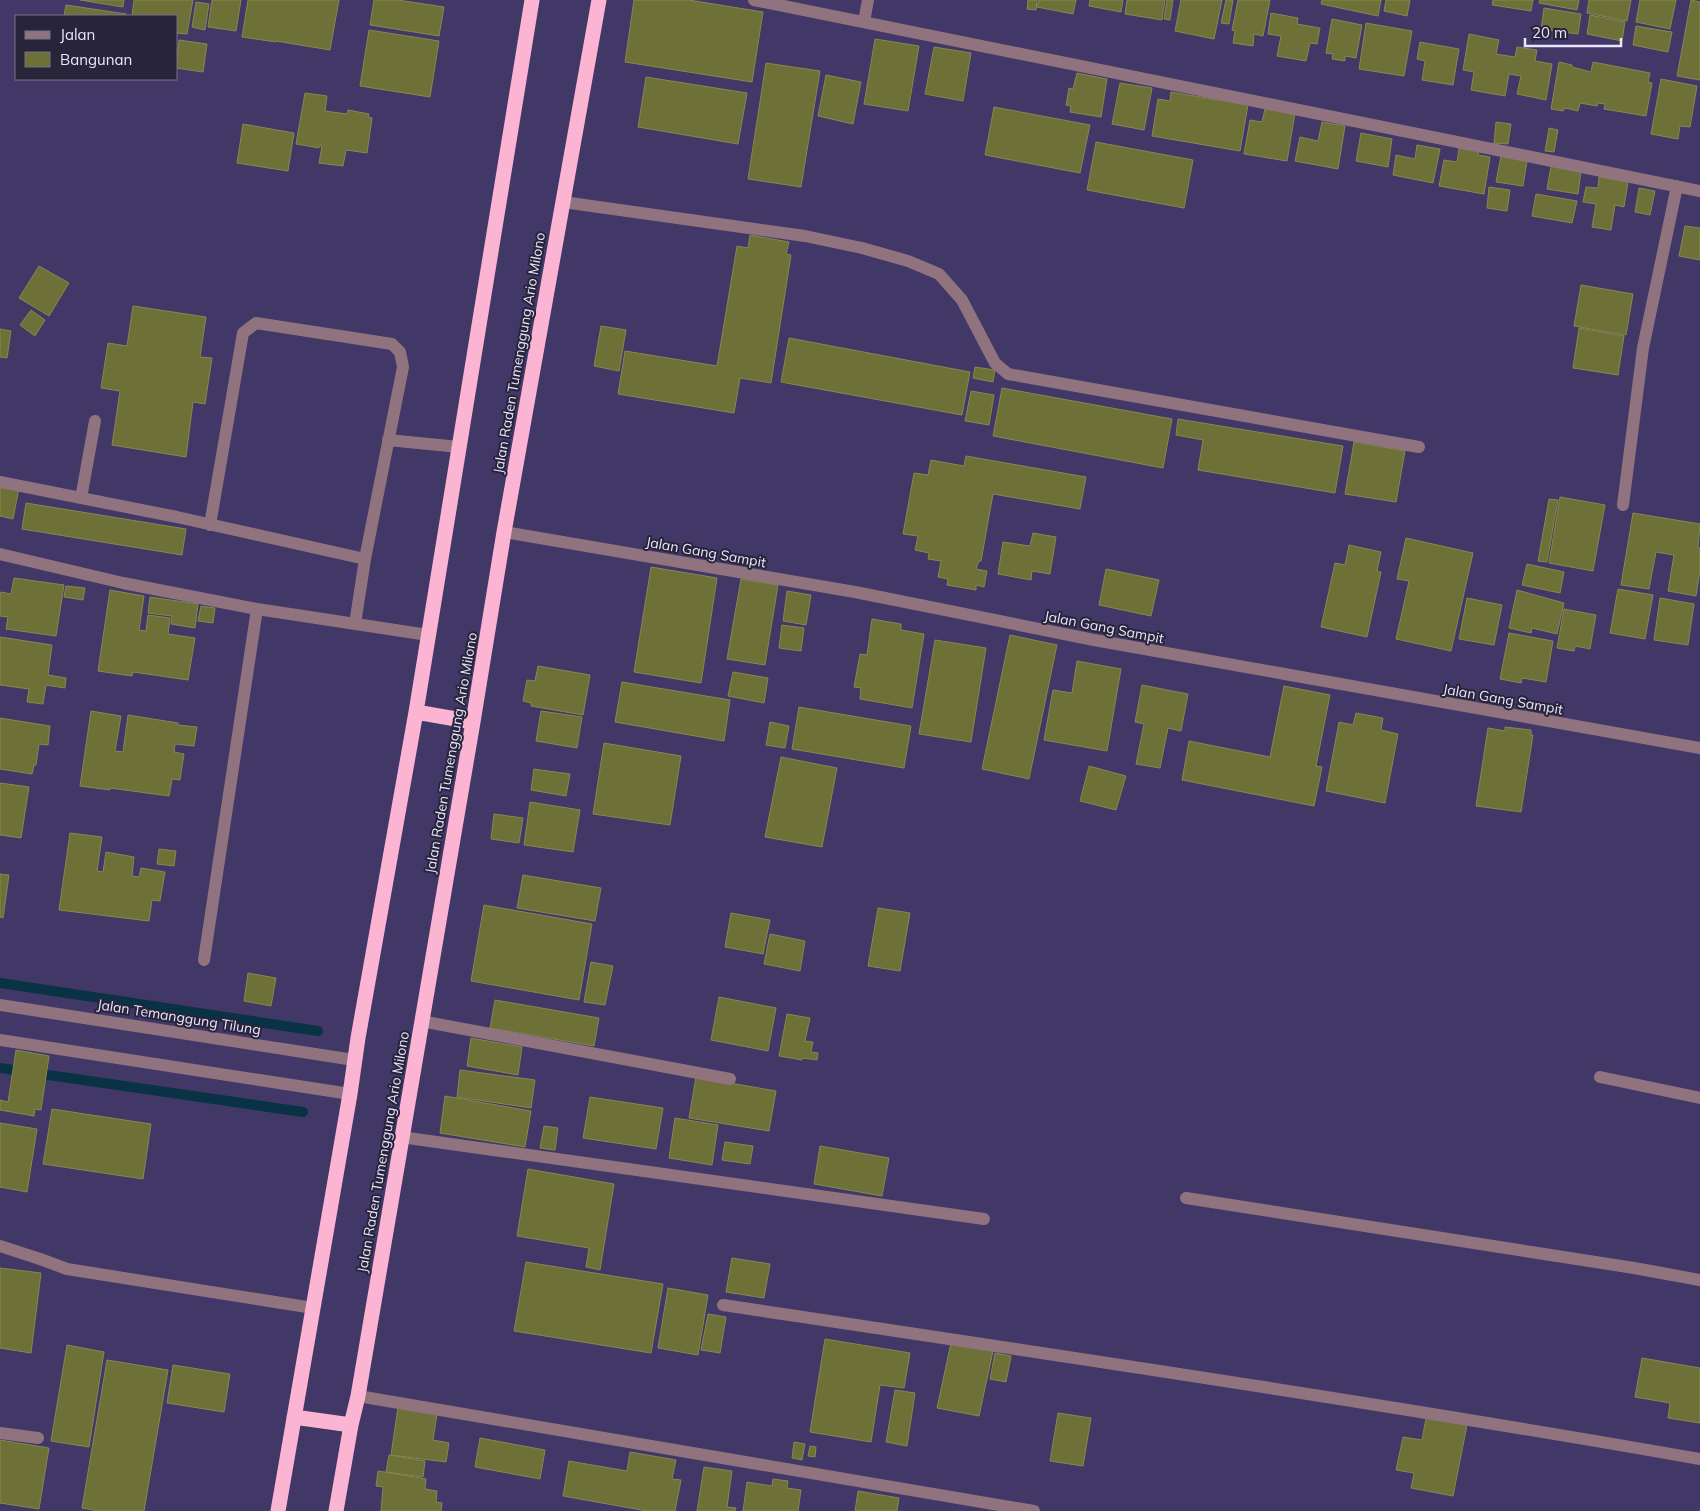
<svg xmlns="http://www.w3.org/2000/svg" width="1700" height="1511" viewBox="0 0 1700 1511" font-family="Mulish,sans-serif">
  <style>
    .lines { fill: none; stroke-linecap: round; stroke-linejoin: round }
    .stream { stroke: #093244; stroke-width: 10 }
    .building { fill: #6e7137; stroke: #84894e }
    .minor { stroke: #90737f; stroke-width: 12 }
    .highway { stroke: #fcb4d3; stroke-width: 15 }
    .labels { text-anchor: middle; dominant-baseline: central; stroke-width: 4; stroke-linejoin: round; paint-order: stroke }
    .street-label { font-size: 14px; fill: #e8e5fd; stroke: #28243a }
  </style>
  <rect width="100%" height="100%" fill="#423868"/>
  <g class="lines">
    <path class="stream" d="M0,983L318,1031
      M0,1068L303,1112"/>
  </g>
  <path class="building" d="M80,0H124L123,7Z
    M134,0H193L187,34L176,33V16H132Z
    M212,0H241L236,31L208,27Z
    M248,0H339L330,50L276,41V42L242,37Z
    M374,0H398L444,7L439,36L370,25Z
    M634,0H689L763,12L752,82L625,62Z
    M1028,0H1037L1036,10L1027,9Z
    M1039,0H1076L1073,14L1037,7Z
    M1090,0H1123L1121,12L1089,6Z
    M1127,0H1165L1162,20L1125,14Z
    M1167,0H1173L1170,20L1164,19Z
    M1181,0H1222L1214,39L1175,31Z
    M1226,0H1233L1229,24L1221,23Z
    M1238,0H1270L1263,36L1254,34L1253,46L1233,43L1235,31L1232,30Z
    M1322,0H1381L1378,16L1321,4Z
    M1386,0H1410L1407,16L1384,11Z
    M1493,0H1533L1531,11L1492,5Z
    M1540,0H1579L1577,10L1539,3Z
    M1589,0H1631L1627,21L1587,13Z
    M1640,0H1676L1670,29L1636,22Z
    M1691,0L1700,2V80L1677,76Z
    M196,2L209,4L205,30L192,27Z
    M66,5L126,14V16H64Z
    M1544,8L1581,14L1578,34L1541,29Z
    M1271,13L1298,18L1297,24L1320,28L1317,44L1310,43L1306,61L1277,56L1281,36L1268,34Z
    M1590,15L1625,22L1622,41L1587,34Z
    M1332,19L1362,25L1356,58L1345,56V61L1332,59L1333,54L1326,53Z
    M1366,23L1412,31L1404,76L1359,69Z
    M1636,26L1672,32L1668,52L1633,45Z
    M369,30L439,41L430,97L360,86Z
    M1469,34L1499,40L1496,54L1515,57L1517,47L1537,50L1535,61L1552,64L1546,100L1517,94L1521,76L1509,74L1505,96L1471,90L1474,72L1463,70Z
    M875,39L919,46L908,111L864,104Z
    M179,40L207,44L203,72L176,68Z
    M1420,42L1459,49L1453,85L1422,80L1425,61L1417,59Z
    M934,47L971,53L963,101L925,94Z
    M1559,62L1572,65V67L1591,72L1593,62L1650,73L1648,82L1652,83L1646,116L1604,109L1605,104L1598,103L1597,106L1580,103L1578,111L1565,108L1563,111L1551,109Z
    M766,63L820,71L801,187L748,179Z
    M1077,73L1107,79L1101,117L1070,112L1071,106L1066,105L1069,88L1073,89Z
    M826,75L861,82L853,124L818,116Z
    M646,77L747,93L738,144L638,127Z
    M1661,79L1697,86L1690,127L1680,126L1678,139L1651,134Z
    M1120,83L1152,88L1144,130L1112,124Z
    M1171,92L1248,105L1240,151L1152,136L1158,99L1170,101Z
    M305,93L327,96L325,111L347,114L348,110L369,114L368,117L372,118L367,153L346,150L343,166L319,163L322,146H319V148L296,144Z
    M994,107L1090,125L1080,173L985,155Z
    M1265,109L1295,113L1287,161L1244,154L1250,120L1262,122Z
    M1322,122L1345,126L1338,169L1295,161L1300,137L1318,141Z
    M1496,122L1511,124L1508,144L1494,143Z
    M243,124L294,133L288,171L237,163Z
    M1549,128L1558,130L1554,152L1545,151Z
    M1361,133L1392,139L1388,167L1356,161Z
    M1096,142L1193,160L1184,208L1087,190Z
    M1417,145L1440,149L1433,183L1393,175L1396,155L1415,159Z
    M1459,148L1479,151L1478,155L1490,157L1484,194L1439,186L1444,160L1457,162Z
    M1501,156L1527,161L1523,186L1496,182Z
    M1551,166L1581,171L1578,194L1547,189Z
    M1599,177L1628,182L1624,207L1615,205L1611,230L1592,227L1596,204L1583,202L1586,187L1598,188Z
    M1489,187L1510,190L1507,211L1487,208Z
    M1639,188L1655,191L1650,215L1635,212Z
    M1536,194L1577,201L1572,223L1532,216Z
    M1685,226L1700,228V260L1679,256Z
    M750,235L789,242L786,254L791,255L771,383L740,378L734,413L618,394L625,351L717,366L737,246L748,248Z
    M39,266L69,283L49,316L19,298Z
    M1581,285L1633,294L1626,335L1574,326Z
    M133,306L206,317L200,357L212,358L205,404L193,402L186,457L112,445L120,391L101,388L108,343L127,346Z
    M31,310L45,320L35,336L20,325Z
    M601,326L626,330L619,371L594,366Z
    M1579,328L1624,336L1618,375L1573,368Z
    M0,329L11,331L7,358L0,357Z
    M789,338L970,372L962,415L781,382Z
    M975,367L995,370L993,382L973,378Z
    M1002,388L1172,419L1163,468L993,436Z
    M971,391L994,395L989,425L965,421Z
    M1178,419L1343,446L1335,493L1198,470L1203,440L1176,435Z
    M1354,442L1405,451L1396,502L1345,494Z
    M966,456L1086,477L1080,509L993,494L981,561H979L976,569L987,571L984,587L976,585V590L947,585L948,579L938,577L941,561L928,559L929,553L915,550L918,536L903,534L914,473L928,475L931,460L964,466Z
    M0,485L19,488L13,519L0,516Z
    M1560,497L1605,505L1593,571L1549,563Z
    M1549,499L1558,500L1547,562L1538,561Z
    M26,503L186,529L182,555L22,529Z
    M1633,513L1700,524L1698,548H1700V570L1696,596L1668,591L1674,555L1656,552L1649,589L1621,585Z
    M1033,533L1056,537L1050,574L1032,571L1031,580L998,574L1003,542L1030,546Z
    M1406,538L1473,553L1451,651L1396,639L1409,581L1397,579Z
    M1349,545L1381,552L1377,571L1381,572L1367,637L1321,627L1335,563L1345,565Z
    M1527,564L1564,572L1560,593L1522,585Z
    M651,567L717,578L701,683L634,672Z
    M1106,569L1159,580L1151,616L1099,605Z
    M14,578L64,585L56,636L6,629L8,617L0,616V596L1,592L11,594Z
    M741,579L778,585L765,665L727,659Z
    M66,586L85,588L83,600L64,597Z
    M1618,589L1653,595L1645,639L1610,633Z
    M110,590L144,596L139,630L146,631L148,615L170,618L168,634L195,638L188,680L133,672L132,676L98,671Z
    M1517,590L1564,603L1557,634L1532,628L1531,633L1509,628Z
    M787,591L811,595L806,625L783,621Z
    M150,597L198,604L195,628L171,624L172,616L148,613Z
    M1467,598L1502,605L1494,645L1459,639Z
    M1660,598L1694,604L1688,645L1654,640Z
    M201,606L215,608L213,623L198,621Z
    M1564,609L1596,615L1590,649L1575,646L1574,651L1557,648Z
    M872,619L901,624V630L924,634L912,708L860,699L861,688L854,687L860,654L867,655Z
    M782,625L804,628L801,651L779,648Z
    M1509,633L1553,641L1546,682L1522,678L1521,683L1500,679Z
    M1010,635L1057,645L1029,779L982,769Z
    M0,637L52,645L48,675L66,678L65,688L46,685L43,704L27,702L29,689L0,685Z
    M935,640L986,648L971,742L919,734Z
    M1077,661L1121,669L1107,751L1044,740L1053,690L1072,693Z
    M538,666L590,675L583,715L531,706V703L523,701L527,680L535,681Z
    M733,672L768,678L764,703L728,696Z
    M622,682L730,700L724,741L615,722Z
    M1142,685L1188,694L1181,731L1168,728L1160,768L1136,764L1144,724L1135,722Z
    M1284,686L1330,695L1316,766L1322,767L1314,806L1182,780L1189,741L1270,757Z
    M799,707L911,726L904,768L792,749Z
    M91,711L121,716L115,751L123,752L128,715L178,723V725L197,727L194,746L175,744L174,752L184,754L180,780L172,779L169,796L110,788V790L80,786Z
    M541,711L582,717L577,748L536,741Z
    M1356,713L1383,718L1381,730L1398,734L1385,803L1326,791L1339,722L1353,725Z
    M0,718L50,726L48,745L39,744L36,765H34L32,774L0,769Z
    M770,722L789,726L785,748L766,745Z
    M1505,727L1531,730V735H1533L1521,812L1476,806L1488,728L1505,731Z
    M604,743L681,756L670,825L593,814Z
    M781,757L837,768L822,847L765,837Z
    M1089,766L1126,776L1116,810L1080,801Z
    M534,769L570,774L566,796L531,790Z
    M0,783L29,787L21,838L0,835Z
    M530,802L580,810L573,852L524,845Z
    M494,814L523,818L519,843L491,839Z
    M70,833L102,837L97,871L103,872L106,852L134,857L132,876L139,877L141,868L165,872L160,901L152,900L149,921L59,910Z
    M159,849L176,851L174,866L157,864Z
    M0,874L9,875L3,918L0,917Z
    M523,875L601,888L595,921L517,908Z
    M484,905L592,924L579,1000L471,981Z
    M878,908L910,913L900,971L868,966Z
    M731,913L770,920L763,954L725,947Z
    M770,934L805,941L800,971L764,964Z
    M591,962L613,966L605,1005L584,1002Z
    M248,973L276,978L271,1006L244,1001Z
    M719,997L776,1008L768,1051L711,1040Z
    M495,1000L599,1018L594,1046L490,1028Z
    M787,1014L810,1018L805,1041L813,1042L811,1052L818,1053L817,1060L802,1058V1060L779,1056Z
    M471,1038L522,1047L518,1075L467,1066Z
    M16,1050L49,1056L41,1110L35,1109L34,1116L0,1110V1100L8,1102Z
    M460,1070L535,1080L531,1108L457,1097Z
    M696,1077L776,1091L769,1131L689,1118Z
    M445,1096L531,1111L525,1147L440,1133Z
    M590,1097L663,1108L656,1149L583,1138Z
    M52,1109L151,1124L143,1179L43,1164Z
    M675,1118L718,1125L712,1165L669,1158Z
    M0,1123L37,1129L27,1192L0,1187Z
    M544,1126L558,1128L555,1150L540,1148Z
    M725,1142L753,1146L750,1164L722,1160Z
    M820,1146L889,1158L882,1196L814,1184Z
    M528,1169L614,1184L600,1270L586,1267L589,1248L517,1236Z
    M732,1258L770,1264L764,1298L726,1292Z
    M526,1262L663,1284L651,1353L514,1331Z
    M0,1268L41,1273L31,1353L0,1348Z
    M668,1288L708,1295L698,1355L658,1348Z
    M708,1314L726,1317L720,1353L701,1350Z
    M825,1339L910,1353L904,1388L880,1385L871,1442L810,1432Z
    M951,1343L993,1351L979,1416L937,1408Z
    M67,1345L104,1352L89,1447L51,1441Z
    M995,1353L1011,1356L1006,1382L990,1379Z
    M1642,1358L1700,1368V1423L1668,1418L1670,1403L1635,1397Z
    M107,1360L168,1370L144,1511H99L82,1508Z
    M173,1365L230,1374L224,1412L167,1403Z
    M895,1390L915,1393L907,1446L886,1442Z
    M398,1407L437,1414L433,1440L449,1443L446,1462L391,1455Z
    M1058,1413L1091,1418L1083,1466L1050,1461Z
    M1426,1418L1467,1425L1453,1496L1411,1488L1414,1473L1396,1470L1403,1437L1422,1440Z
    M480,1438L545,1450L540,1479L475,1467Z
    M0,1440L49,1448L39,1509L0,1503Z
    M794,1442L805,1444L802,1460L792,1458Z
    M810,1446L816,1447L815,1457L808,1456Z
    M630,1452L676,1460L672,1479L681,1480L675,1511H647L563,1496L569,1461L627,1471Z
    M389,1455L425,1461L423,1477L386,1472Z
    M704,1467L732,1471L727,1507L736,1508L735,1511H697Z
    M378,1471L426,1479L425,1489L437,1491L436,1502L442,1503L441,1511H381L383,1487L376,1486Z
    M773,1479L788,1481L787,1488L801,1490L798,1511H743L747,1482L772,1486Z
    M858,1491L899,1498L897,1511H855Z"/>
  <g class="lines">
    <path class="minor" d="M754,0L1700,191
      M864,22L868,0
      M563,202L805,236L862,248L908,261L939,274L962,300L995,363L1008,374L1419,447
      M388,440L459,447
      M0,482L177,517L365,559L355,624
      M81,498L95,421
      M1623,505L1643,348L1677,186
      M210,525L243,333L256,323L392,344L400,352L403,367L365,559
      M504,532L855,592L1094,640L1700,748
      M0,554L123,583L257,609L428,635
      M204,960L257,609
      M0,1005L354,1060
      M421,1021L730,1079
      M0,1040L350,1094
      M1600,1077L1700,1098
      M401,1137L984,1219
      M1186,1198L1634,1268L1700,1280
      M0,1246L40,1259L67,1269L313,1308
      M723,1305C1049,1354 1375,1402 1700,1459
      M358,1396L1034,1511
      M0,1433L38,1438"/>
    <path class="highway" d="M416,712L473,722
      M294,1417L351,1425
      M278,1511L350,1094L358,1038L416,712L532,0
      M336,1511L351,1425L358,1396L473,722L504,532L599,0"/>
  </g>
  <g class="labels">
    <g class="street-label">
      <text transform="translate(519 353) rotate(-80)">Jalan Raden Tumenggung Ario Milono</text>
      <text transform="translate(706 552) rotate(10)">Jalan Gang Sampit</text>
      <text transform="translate(1104 627) rotate(11)">Jalan Gang Sampit</text>
      <text transform="translate(1503 699) rotate(10)">Jalan Gang Sampit</text>
      <text transform="translate(451 753) rotate(-80)">Jalan Raden Tumenggung Ario Milono</text>
      <text transform="translate(179 1017) rotate(9)">Jalan Temanggung Tilung</text>
      <text transform="translate(383 1152) rotate(-80)">Jalan Raden Tumenggung Ario Milono</text>
    </g>
  </g>
  <rect x="15" y="15" width="162" height="65" fill="#28243a" stroke="#757188"/>
  <rect x="25" y="31" width="25" height="8" fill="#90737f" stroke="#757188"/>
  <text x="60" y="40" font-size="15" fill="#e8e5fd">Jalan</text>
  <rect x="25" y="52" width="25" height="15" fill="#6e7137" stroke="#757188"/>
  <text x="60" y="65" font-size="15" fill="#e8e5fd">Bangunan</text>
  <path d="M1525 38v8h96v-8" fill="none" stroke="#e8e5fd" stroke-width="2.5"/>
  <text x="1532" y="38" font-size="15" fill="#e8e5fd" stroke="#28243a" stroke-width="4" paint-order="stroke">20 m</text>
</svg>
